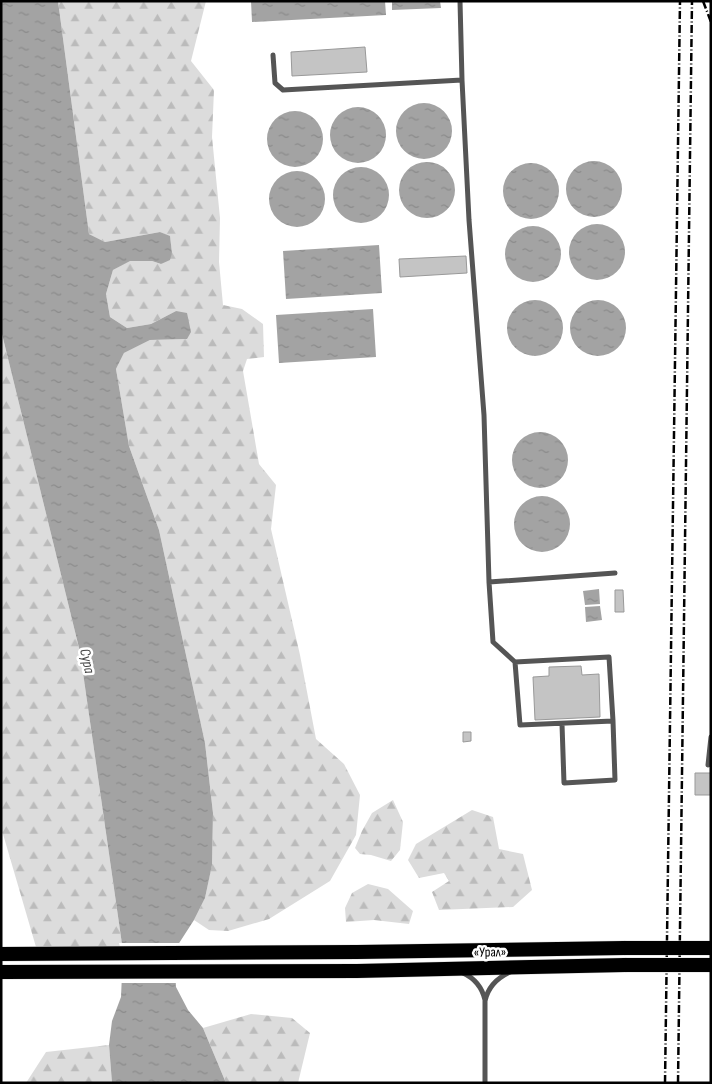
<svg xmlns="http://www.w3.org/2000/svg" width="712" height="1084" viewBox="0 0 712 1084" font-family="'Sofia Sans Condensed',sans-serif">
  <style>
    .forest { fill: url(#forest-firs) }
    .water { fill: url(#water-ripples) }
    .pier { fill: #fff }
    .building { fill: #c4c4c4; stroke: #999 }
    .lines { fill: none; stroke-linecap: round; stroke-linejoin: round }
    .trunk-casing { stroke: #dbdbdb; stroke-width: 15 }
    .service { stroke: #555; stroke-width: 5 }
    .trunk { stroke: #000; stroke-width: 14 }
    .rail { stroke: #000; stroke-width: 2.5; stroke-dasharray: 8 2.5 1 2.5; stroke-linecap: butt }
    .trunk-bridge-casing { stroke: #dbdbdb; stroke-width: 15; stroke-linecap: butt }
    .trunk-bridge { stroke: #000; stroke-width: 14 }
    .labels { text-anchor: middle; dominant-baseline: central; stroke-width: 5; stroke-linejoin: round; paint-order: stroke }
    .street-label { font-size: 14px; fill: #000; stroke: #fff }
    .water-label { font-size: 15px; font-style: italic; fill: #444; stroke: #fff }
  </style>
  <defs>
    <pattern id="forest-firs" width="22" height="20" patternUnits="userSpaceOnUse" patternTransform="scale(1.25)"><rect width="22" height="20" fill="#dcdcdc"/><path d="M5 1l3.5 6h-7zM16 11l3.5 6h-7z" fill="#bbb"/></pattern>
    <pattern id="water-ripples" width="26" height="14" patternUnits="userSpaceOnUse" patternTransform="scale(1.25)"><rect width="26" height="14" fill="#a3a3a3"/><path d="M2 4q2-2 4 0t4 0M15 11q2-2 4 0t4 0" fill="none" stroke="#8b8b8b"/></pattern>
  </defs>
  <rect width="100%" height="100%" fill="#fff"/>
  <path class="forest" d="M58,1H206L191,61L214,90L212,137L220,218L219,262L223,305L242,309L263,324L264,357L247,359L243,371L259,464L276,485L271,529L300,655L316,739L344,764L360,795L356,835L330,881L269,919L228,931L209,930L194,920L205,898L212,864L213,813L205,743L159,530L129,446L116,369L124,353L150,340L187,339L176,311L151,324L127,328L110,317L106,294L113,270L130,260L152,261L161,264L172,253L170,237L160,232L105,242L89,234Z
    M1,330L80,652L123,951L36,947L3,834L1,832Z
    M393,800L403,822L400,850L391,861L371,855L360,854L355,848L362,831L372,813Z
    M472,810L493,817L499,849L523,854L532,890L513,907L439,910L432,892L449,881L444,873L419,878L408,860L416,844Z
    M368,884L388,889L413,911L409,924L374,920L346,922L345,908L352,893Z
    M251,1014L292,1018L310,1033L298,1083H226L203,1028Z
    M109,1045L112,1083H26L46,1052Z"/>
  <path class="water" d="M1,1H58L89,234L105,242L160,232L170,236L172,253L170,260L161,264L152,261H130L113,270L106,294L110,317L127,328L151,324L176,311L187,313L191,332L187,339L150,340L124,353L116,369L129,446L159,530L205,743L213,813L212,865L205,898L194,920L174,951L176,987L188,1010L203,1028L226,1083H112L109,1045L112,1021L121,997L123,951L80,652L1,330Z
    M251,1H385L386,15L252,22Z
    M392,1H440L441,8L392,10Z
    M396 131a28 28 0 1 1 56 0a28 28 0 1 1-56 0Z
    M330 135a28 28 0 1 1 56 0a28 28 0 1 1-56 0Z
    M267 139a28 28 0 1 1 56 0a28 28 0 1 1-56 0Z
    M566 189a28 28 0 1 1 56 0a28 28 0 1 1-56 0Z
    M399 190a28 28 0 1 1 56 0a28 28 0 1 1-56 0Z
    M503 191a28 28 0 1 1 56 0a28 28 0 1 1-56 0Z
    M333 195a28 28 0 1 1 56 0a28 28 0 1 1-56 0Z
    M269 199a28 28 0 1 1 56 0a28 28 0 1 1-56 0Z
    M569 252a28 28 0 1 1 56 0a28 28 0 1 1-56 0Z
    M505 254a28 28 0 1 1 56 0a28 28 0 1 1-56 0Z
    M379,245L382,293L286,299L283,251Z
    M507 328a28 28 0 1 1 56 0a28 28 0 1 1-56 0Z
    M570 328a28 28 0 1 1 56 0a28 28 0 1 1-56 0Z
    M373,309L376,357L279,363L276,315Z
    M512 460a28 28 0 1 1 56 0a28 28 0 1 1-56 0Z
    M514 524a28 28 0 1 1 56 0a28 28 0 1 1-56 0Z
    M599,589L600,604L585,605L583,591Z
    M600,606L602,620L586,622L585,607Z"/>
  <path class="pier" d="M119,943H182L176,952L178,983H119L121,951Z"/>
  <path class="building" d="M365,47L367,72L292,76L291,52Z
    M466,256L467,273L400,277L399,259Z
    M615,590H623L624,612H615Z
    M581,666L582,675L599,674L600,717L535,720L533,677L549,676V667Z
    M463,732H471V741L463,742Z
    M695,773H711V795H695Z"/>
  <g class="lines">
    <defs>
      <path id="trunk" d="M1,954L357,952L624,948
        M1,972L357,971L625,965"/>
    </defs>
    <use href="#trunk" class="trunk-casing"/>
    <path class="service" d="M460,1L462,80L469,220L484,415L489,582L493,642L515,662L609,657L613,721L520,725L515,662
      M273,55L275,83L283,90L462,80
      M489,582L615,573
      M562,724L564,783L615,780L613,721
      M708,765L711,737
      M463,973C474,978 482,987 485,1000
      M485,1083V1001C488,987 497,978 510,972"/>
    <use href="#trunk" class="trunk"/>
    <path class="rail" d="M703,1L711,22
      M665,1083L680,1
      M678,1083L692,1"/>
    <defs>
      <path id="trunk-bridge" d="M624,948H711
        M625,965H711"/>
    </defs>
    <use href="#trunk-bridge" class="trunk-bridge-casing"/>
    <use href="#trunk-bridge" class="trunk-bridge"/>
  </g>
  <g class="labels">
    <g class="street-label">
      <text transform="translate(490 952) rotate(-1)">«Урал»</text>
    </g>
    <g class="water-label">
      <text transform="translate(87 661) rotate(78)">Сура</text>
    </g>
  </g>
  <rect width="712" height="1084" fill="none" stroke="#000000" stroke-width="5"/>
</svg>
